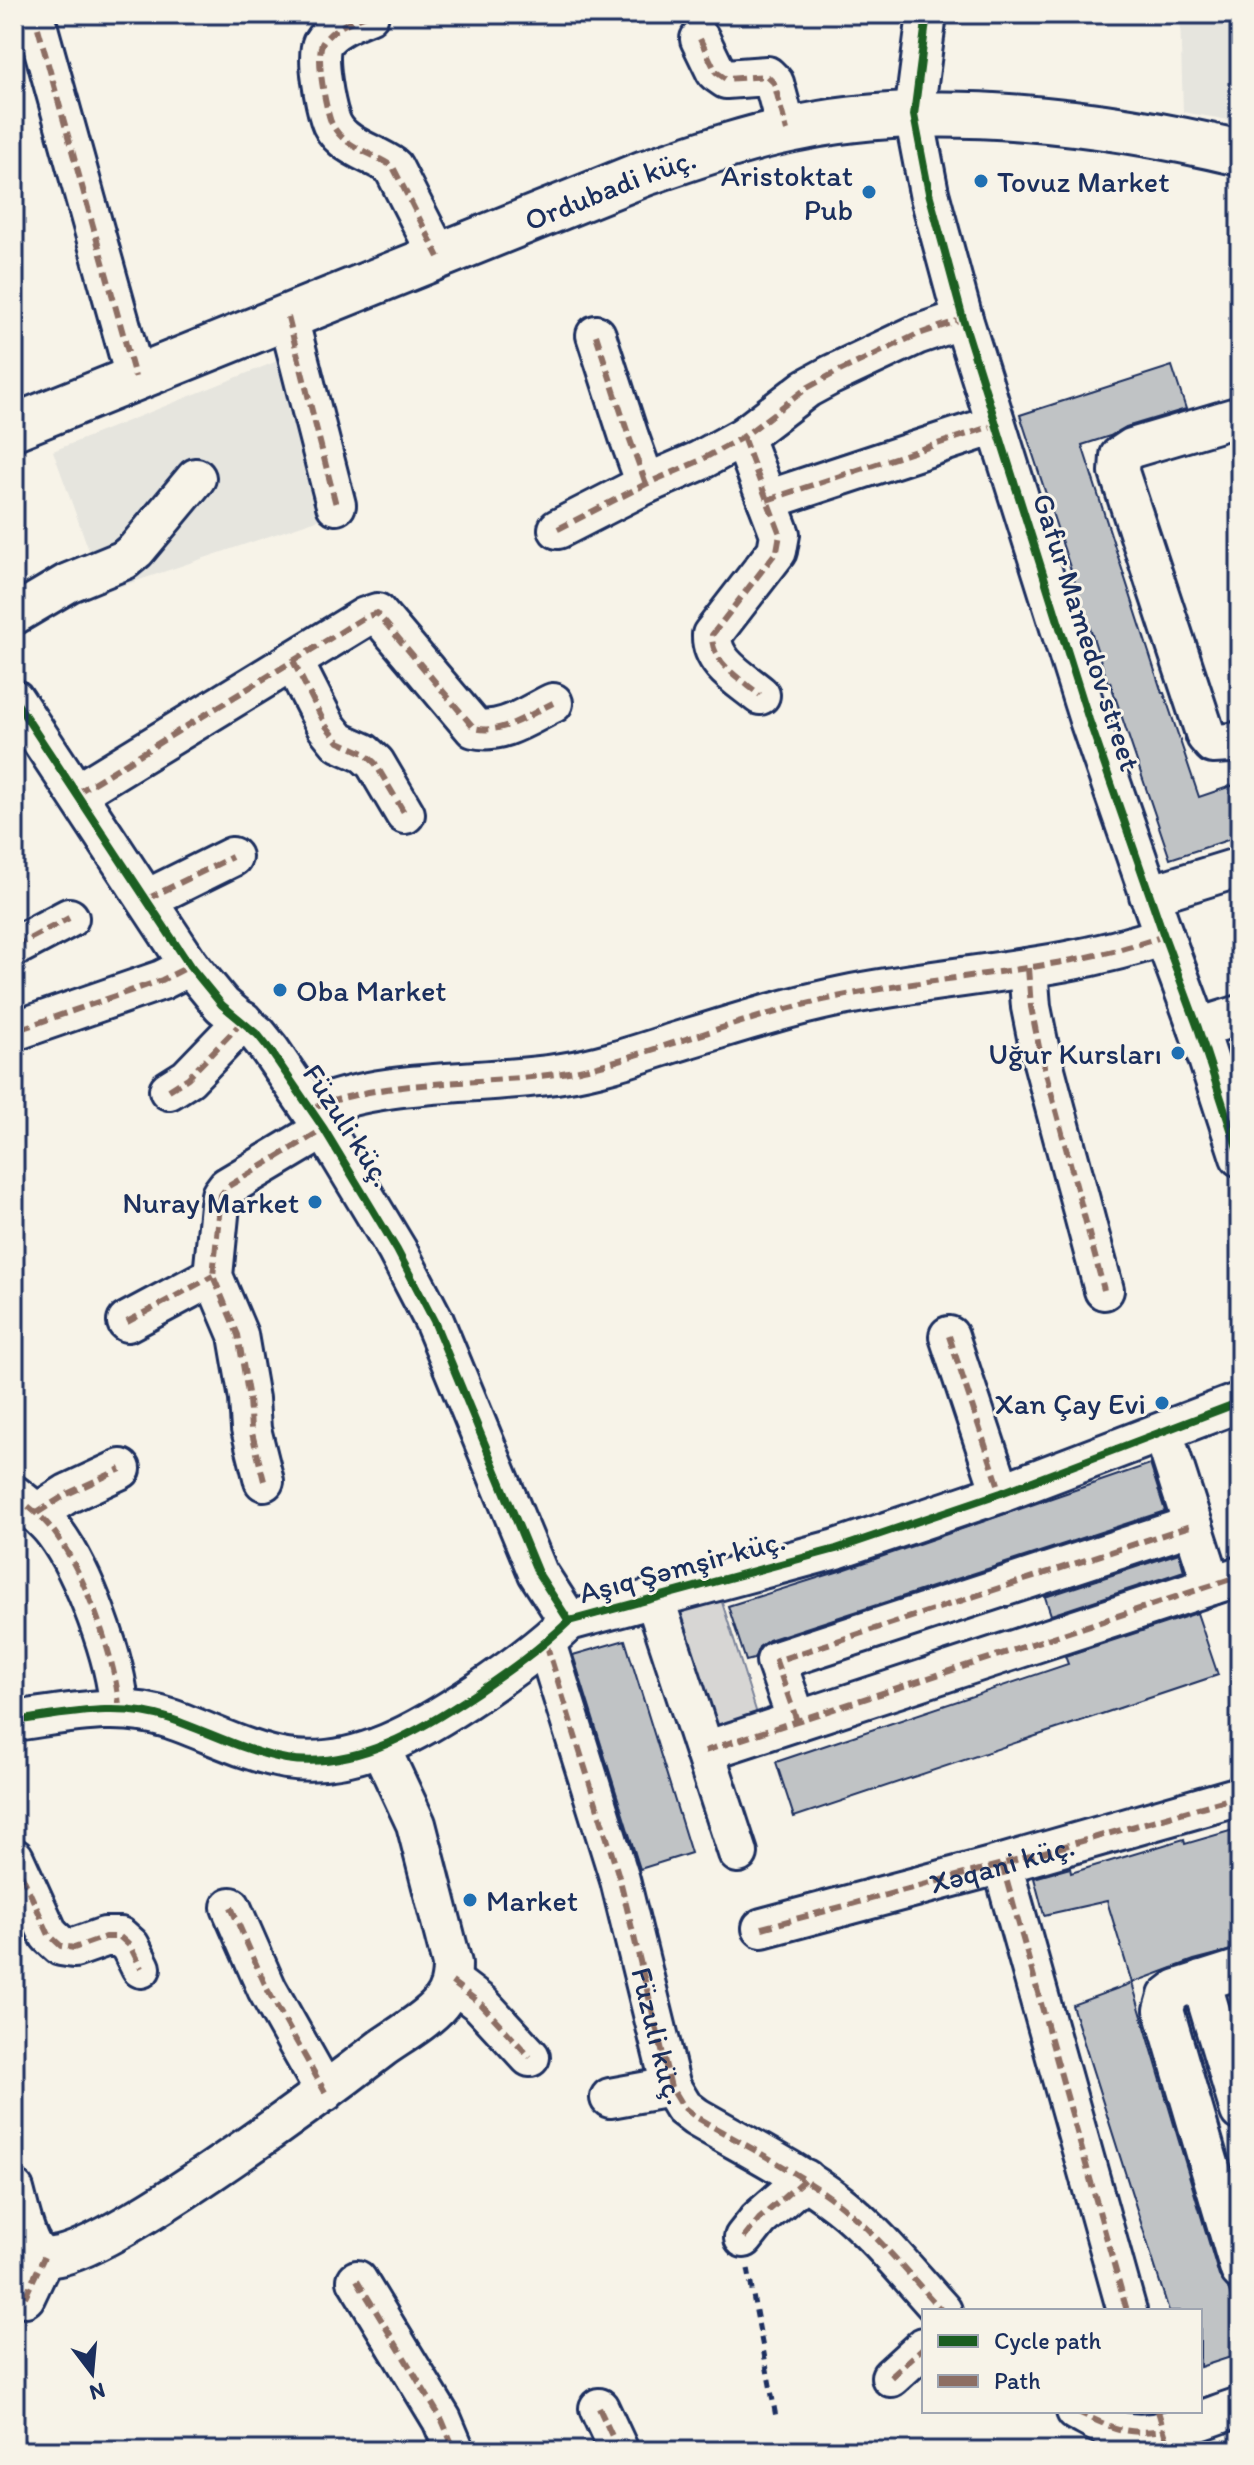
<svg xmlns="http://www.w3.org/2000/svg" width="1254" height="2465" viewBox="0 0 1254 2465" font-family="Itim,sans-serif">
  <style>
    .built { fill: #e6e5de }
    .green { fill: #d7d6d4; stroke: #798299; stroke-width: 2 }
    .building { fill: #c0c3c5; stroke: #1b2f5e; stroke-width: 2 }
    .lines { fill: none; stroke-linecap: round; stroke-linejoin: round }
    .minor-casing { stroke: #1b2f5e; stroke-width: 44 }
    .major-casing { stroke: #1b2f5e; stroke-width: 50 }
    .path { stroke: #1b2f5e; stroke-width: 5; stroke-dasharray: 8 6; stroke-linecap: butt }
    .minor { stroke: #f7f3e8; stroke-width: 38 }
    .major { stroke: #f7f3e8; stroke-width: 44 }
    .quiet { stroke: #8d6e63; stroke-width: 6; stroke-dasharray: 12 6; stroke-linecap: butt }
    .cycleway-casing { stroke: #f7f3e8; stroke-width: 13 }
    .cycleway { stroke: #1b5e20; stroke-width: 8 }
    .poi-dot { fill: #1f6fb2; stroke: #f7f3e8; stroke-width: 3 }
    .labels { text-anchor: middle; dominant-baseline: central; stroke-width: 6; stroke-linejoin: round; paint-order: stroke }
    .poi-label { font-size: 30px; fill: #1b2f5e; stroke: #f7f3e8; text-anchor: end }
    .street-label { font-size: 30px; fill: #1b2f5e; stroke: #f7f3e8 }
  </style>
  <rect width="100%" height="100%" fill="#f7f3e8"/>
  <filter id="ink" filterUnits="userSpaceOnUse"><feTurbulence type="fractalNoise" baseFrequency=".0125" numOctaves="2"/><feDisplacementMap in="SourceGraphic" scale="16" xChannelSelector="R" yChannelSelector="G"/><feConvolveMatrix kernelMatrix="1 2 1 2 8 2 1 2 1" color-interpolation-filters="sRGB"/></filter>
  <g filter="url(#ink)">
    <path class="built" d="M1180,14H1240V122L1183,112Z
      M285,358L326,517L104,592L53,451Z"/>
    <path class="green" d="M721,1599L757,1714L710,1729L672,1614Z"/>
    <path class="building" d="M1172,366L1186,409L1126,427L1110,436L1082,445L1162,693H1164L1199,797L1240,783V836L1170,859L1110,682L1108,683L1020,415Z
      M1150,1464L1165,1511L769,1640L759,1647L754,1659L746,1661L728,1606L843,1570Z
      M1179,1553L1184,1571L1051,1615L1045,1597Z
      M1197,1613L1218,1675L794,1817L776,1762L1068,1664L1065,1656Z
      M625,1640L691,1853L640,1869L573,1655Z
      M1240,1828V1948L1194,1960L1132,1983L1107,1901L1044,1915L1034,1878L1070,1868L1071,1873L1184,1839L1185,1844Z
      M1132,1983L1219,2276L1228,2288L1240,2325V2354L1200,2367V2311H1169L1072,2005Z"/>
    <g class="lines">
      <defs>
        <g id="minor">
          <path d="M369,14C353,20 330,29 322,44C316,57 325,104 330,119C332,126 338,134 344,139C358,151 378,156 393,167L439,257"/>
          <path d="M927,14L914,115L929,193L963,319L1089,720L1164,936L1198,1028L1240,1157"/>
          <path d="M38,28L135,377"/>
          <path d="M700,39L716,72L726,79L767,76L774,83L787,131"/>
          <path d="M288,317L336,505"/>
          <path d="M596,335L629,437L646,484"/>
          <path d="M1240,416L1132,448L1120,456L1119,472L1206,736L1213,744L1231,743L1240,741"/>
          <path d="M743,437L780,534L777,551L712,635C711,663 741,679 760,695"/>
          <path d="M767,500L995,425"/>
          <path d="M558,529L646,484L699,461L743,437L807,388L831,375L916,335L963,319"/>
          <path d="M14,615L68,583L124,560L136,550L196,478"/>
          <path d="M293,661L326,726L339,742L364,753L375,763L405,814"/>
          <path d="M14,699L190,966L222,1005L258,1035L270,1050L324,1129L397,1250L434,1321L538,1573L569,1621"/>
          <path d="M77,793L365,617L377,613L474,728C502,735 528,715 553,703"/>
          <path d="M1149,895L1240,867"/>
          <path d="M147,899L232,857"/>
          <path d="M14,947L69,918"/>
          <path d="M1028,968L1031,1007L1039,1047L1104,1290"/>
          <path d="M1198,1028L1240,1015"/>
          <path d="M20,1029L162,980L190,966"/>
          <path d="M169,1090L188,1078L243,1021"/>
          <path d="M311,1109C387,1077 480,1086 562,1073C597,1068 633,1056 667,1045C725,1027 783,1008 842,996C950,974 1060,972 1164,936"/>
          <path d="M127,1322L213,1276"/>
          <path d="M949,1336L1001,1493"/>
          <path d="M1163,1432L1212,1585"/>
          <path d="M264,1481L251,1429L249,1399L238,1335L213,1276L221,1195L227,1187L324,1129"/>
          <path d="M14,1495C29,1507 44,1518 55,1533C84,1572 117,1661 119,1708"/>
          <path d="M37,1513L67,1494L121,1469"/>
          <path d="M654,1597L738,1853"/>
          <path id="s1" d="M546,1643L620,1880L671,2087L683,2107L696,2117C744,2145 795,2170 839,2204C877,2234 909,2275 942,2311"/>
          <path d="M14,1721C66,1714 119,1701 171,1719C209,1732 246,1752 286,1759C356,1770 423,1729 478,1692C510,1670 541,1648 569,1621L836,1549L1001,1493L1240,1402"/>
          <path d="M797,1721L776,1661L1193,1525"/>
          <path d="M705,1751L1240,1576"/>
          <path d="M14,1858L49,1935L61,1946L74,1948L105,1937H120L130,1946L141,1968"/>
          <path d="M1002,1864L1127,2311"/>
          <path d="M231,1907L267,1989L325,2092"/>
          <path d="M762,1928L1002,1864L1240,1796"/>
          <path d="M1240,1969L1177,1989L1168,1996L1164,2010L1240,2270"/>
          <path d="M1201,1981L1240,2111"/>
          <path d="M452,1982L481,2004L530,2057"/>
          <path d="M610,2098L671,2087"/>
          <path d="M14,2190C19,2207 26,2249 43,2256C84,2274 338,2082 382,2048C399,2036 428,2019 440,2004C450,1992 452,1979 452,1964L416,1824L380,1747"/>
          <path d="M744,2238L759,2219L805,2179"/>
          <path d="M357,2280L442,2420L455,2451"/>
          <path d="M25,2297L44,2257"/>
          <path d="M891,2377L924,2347"/>
          <path d="M599,2408L619,2451"/>
          <path d="M1076,2411C1090,2418 1107,2429 1122,2432C1161,2440 1204,2418 1240,2407"/>
        </g>
        <g id="major">
          <path id="s2" d="M14,427L645,173C698,155 749,137 804,127C939,100 1106,121 1240,153"/>
        </g>
      </defs>
      <use href="#minor" class="minor-casing"/>
      <use href="#major" class="major-casing"/>
      <path class="path" d="M748,2269L776,2417"/>
      <use href="#minor" class="minor"/>
      <use href="#major" class="major"/>
      <g class="quiet">
        <path d="M369,14C353,20 330,29 322,44C316,57 325,104 330,119C332,126 338,134 344,139C358,151 378,156 393,167L439,257"/>
        <path d="M38,28L135,377"/>
        <path d="M700,39L716,72L726,79L767,76L774,83L787,131"/>
        <path d="M288,317L336,505"/>
        <path d="M596,335L629,437L646,484"/>
        <path d="M743,437L780,534L777,551L712,635C711,663 741,679 760,695"/>
        <path d="M767,500L995,425"/>
        <path d="M558,529L646,484L699,461L743,437L807,388L831,375L916,335L963,319"/>
        <path d="M293,661L326,726L339,742L364,753L375,763L405,814"/>
        <path d="M77,793L365,617L377,613L474,728C502,735 528,715 553,703"/>
        <path d="M147,899L232,857"/>
        <path d="M14,947L69,918"/>
        <path d="M1028,968L1031,1007L1039,1047L1104,1290"/>
        <path d="M14,1006L20,1029L14,1045"/>
        <path d="M20,1029L162,980L190,966"/>
        <path d="M169,1090L188,1078L243,1021"/>
        <path d="M311,1109C387,1077 480,1086 562,1073C597,1068 633,1056 667,1045C725,1027 783,1008 842,996C950,974 1060,972 1164,936"/>
        <path d="M127,1322L213,1276"/>
        <path d="M949,1336L1001,1493"/>
        <path d="M264,1481L251,1429L249,1399L238,1335L213,1276L221,1195L227,1187L324,1129"/>
        <path d="M14,1495C29,1507 44,1518 55,1533C84,1572 117,1661 119,1708"/>
        <path d="M37,1513L67,1494L121,1469"/>
        <path d="M546,1643L620,1880L671,2087L683,2107L696,2117C744,2145 795,2170 839,2204C877,2234 909,2275 942,2311"/>
        <path d="M797,1721L776,1661L1193,1525"/>
        <path d="M705,1751L1240,1576"/>
        <path d="M14,1858L49,1935L61,1946L74,1948L105,1937H120L130,1946L141,1968"/>
        <path d="M1002,1864L1127,2311"/>
        <path d="M231,1907L267,1989L325,2092"/>
        <path id="s3" d="M762,1928L1002,1864L1240,1796"/>
        <path d="M452,1982L481,2004L530,2057"/>
        <path d="M744,2238L759,2219L805,2179"/>
        <path d="M357,2280L442,2420L455,2451"/>
        <path d="M25,2297L44,2257"/>
        <path d="M891,2377L924,2347"/>
        <path d="M599,2408L619,2451"/>
        <path d="M1076,2411C1111,2427 1124,2436 1164,2430"/>
        <path d="M1158,2411L1170,2451"/>
      </g>
      <defs>
        <path id="cycleway" d="M927,14L914,115L929,193L963,319L1089,720L1164,936L1198,1028L1240,1157
          M14,699L190,966L222,1005L258,1035L270,1050L324,1129L397,1250L434,1321L538,1573L569,1621
          M14,1721C66,1714 119,1701 171,1719C209,1732 246,1752 286,1759C356,1770 423,1729 478,1692C510,1670 541,1648 569,1621L836,1549L1001,1493L1240,1402"/>
      </defs>
      <use href="#cycleway" class="cycleway-casing"/>
      <use href="#cycleway" class="cycleway"/>
    </g>
  </g>
  <g class="poi-dot">
    <circle cx="981" cy="181" r="8"/>
    <circle cx="869" cy="192" r="8"/>
    <circle cx="280" cy="990" r="8"/>
    <circle cx="1178" cy="1053" r="8"/>
    <circle cx="315" cy="1202" r="8"/>
    <circle cx="1162" cy="1403" r="8"/>
    <circle cx="470" cy="1900" r="8"/>
  </g>
  <g class="labels">
    <g class="poi-label">
      <text x="853" y="175">Aristoktat<tspan x="853" dy="34">Pub</tspan></text>
      <text x="997" y="181" text-anchor="start">Tovuz Market</text>
      <text x="296" y="990" text-anchor="start">Oba Market</text>
      <text x="1162" y="1053">Uğur Kursları</text>
      <text x="299" y="1202">Nuray Market</text>
      <text x="1146" y="1403">Xan Çay Evi</text>
      <text x="486" y="1900" text-anchor="start">Market</text>
    </g>
    <g class="street-label">
      <text stroke="none"><textPath href="#s2" startOffset="642">Ordubadi küç.</textPath></text>
      <text transform="translate(1087 632) rotate(72)">Gafur Mamedov street</text>
      <text transform="translate(348 1125) rotate(57)">Füzuli küç.</text>
      <text transform="translate(682 1566) rotate(-15)">Aşıq Şəmşir küç.</text>
      <text stroke="none"><textPath href="#s3" startOffset="248">Xəqani küç.</textPath></text>
      <text stroke="none"><textPath href="#s1" startOffset="408">Füzuli küç.</textPath></text>
    </g>
  </g>
  <rect width="1254" height="2465" fill="none" stroke="#f7f3e8" stroke-width="48"/>
  <rect x="24" y="24" width="1206" height="2417" fill="none" stroke="#1b2f5e" stroke-width="3" filter="url(#ink)"/>
  <rect x="922" y="2309" width="280" height="104" fill="#f7f3e8" stroke="#9fa5b1" stroke-width="2"/>
  <rect x="938" y="2335" width="40" height="12" fill="#1b5e20" stroke="#9fa5b1" stroke-width="2"/>
  <text x="994" y="2349" font-size="24" fill="#1b2f5e">Cycle path</text>
  <rect x="938" y="2375" width="40" height="12" fill="#8d6e63" stroke="#9fa5b1" stroke-width="2"/>
  <text x="994" y="2389" font-size="24" fill="#1b2f5e">Path</text>
  <g transform="translate(92 2373) rotate(164)" stroke="#f7f3e8" stroke-width="6" paint-order="stroke">
  <path d="M0-6L14 30L0 20L-14 30Z" fill="#1b2f5e"/>
  <text y="-12" font-size="22" font-weight="bold" text-anchor="middle" fill="#1b2f5e">N</text>
  </g>
</svg>
